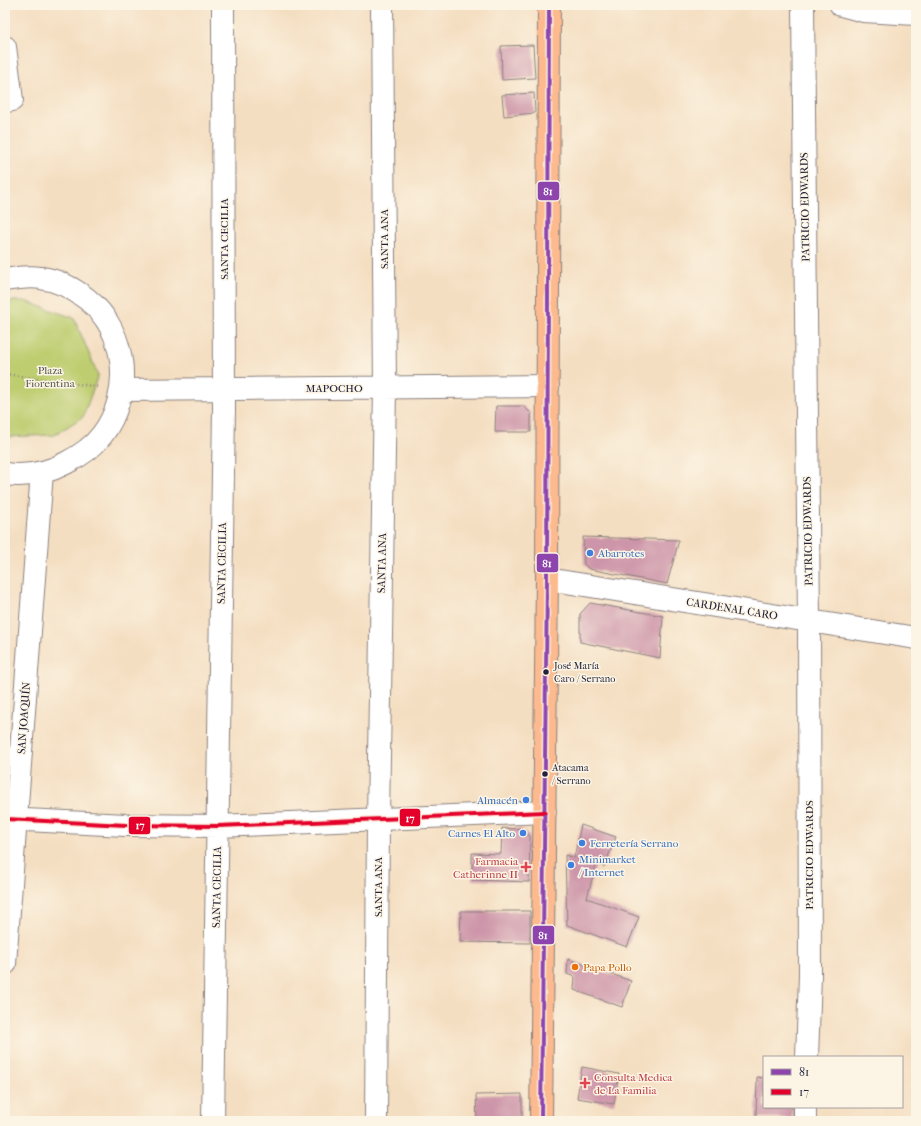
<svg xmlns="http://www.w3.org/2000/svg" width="921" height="1126" viewBox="0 0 921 1126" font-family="'IM FELL French Canon',serif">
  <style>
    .green { fill: #becd6f; stroke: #707855 }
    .building { fill: #cd95a9 }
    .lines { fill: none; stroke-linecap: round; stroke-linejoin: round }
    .minor-casing { stroke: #8b807e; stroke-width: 24 }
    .major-casing { stroke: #8b807e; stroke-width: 24 }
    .path { stroke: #8b807e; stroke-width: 2.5; stroke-dasharray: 1 3; stroke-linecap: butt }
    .minor { stroke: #fff; stroke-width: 22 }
    .major { stroke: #fcba8e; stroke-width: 22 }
    .bus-1-casing { stroke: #fcf5e5; stroke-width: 7 }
    .bus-2-casing { stroke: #fcf5e5; stroke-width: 7 }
    .bus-1 { stroke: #8e44ad; stroke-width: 4 }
    .bus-2 { stroke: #e4002b; stroke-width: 4 }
    .shop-dot { fill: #3f7fe0; stroke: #fcf5e5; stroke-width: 1.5 }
    .bus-dot { fill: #22223b; stroke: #fcf5e5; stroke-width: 1.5 }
    .health-dot { fill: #e0444e; stroke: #fcf5e5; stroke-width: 1.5 }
    .food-dot { fill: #e8710a; stroke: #fcf5e5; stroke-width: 1.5 }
    .labels { text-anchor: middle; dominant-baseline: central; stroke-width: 3; stroke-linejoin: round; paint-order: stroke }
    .bus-label { font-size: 10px; fill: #22223b; stroke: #fcf5e5; text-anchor: start }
    .street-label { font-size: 11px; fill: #22223b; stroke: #fcf5e5 }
    .park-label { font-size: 11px; fill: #51554b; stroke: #fcf5e5 }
    .shop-label { font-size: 11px; fill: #366cbe; stroke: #fcf5e5; text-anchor: start }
    .health-label { font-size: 11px; fill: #be3a42; stroke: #fcf5e5; text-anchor: end }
    .food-label { font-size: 11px; fill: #c56008; stroke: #fcf5e5; text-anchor: start }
    .line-badge { stroke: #fcf5e5; stroke-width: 1.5 }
    .badge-label { font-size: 11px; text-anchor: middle; font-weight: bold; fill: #fff }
  </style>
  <rect width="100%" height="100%" fill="#fcf5e5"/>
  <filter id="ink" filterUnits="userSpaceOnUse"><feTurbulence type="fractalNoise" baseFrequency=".025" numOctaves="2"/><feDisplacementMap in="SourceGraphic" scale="8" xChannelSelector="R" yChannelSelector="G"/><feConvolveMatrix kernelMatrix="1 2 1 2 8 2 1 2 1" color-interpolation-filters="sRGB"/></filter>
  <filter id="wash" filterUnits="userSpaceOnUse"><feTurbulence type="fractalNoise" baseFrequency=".012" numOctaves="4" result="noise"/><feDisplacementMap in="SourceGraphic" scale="16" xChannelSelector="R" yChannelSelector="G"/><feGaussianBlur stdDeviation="0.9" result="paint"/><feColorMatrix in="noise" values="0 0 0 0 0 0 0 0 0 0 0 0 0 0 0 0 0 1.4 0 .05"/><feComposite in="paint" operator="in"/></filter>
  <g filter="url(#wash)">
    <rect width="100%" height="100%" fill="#f4dec1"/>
    <path class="green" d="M5,301H25L74,318L98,375L83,417L54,435L5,437Z"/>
    <g id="blocks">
      <path class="building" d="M533,45L535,78L502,80L501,46Z
        M534,93L535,113L504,116L502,95Z
        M496,406H523L531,413V432H495Z
        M583,537L679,540L667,584L589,569L584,564Z
        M590,603L663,616L660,658L580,642V614Z
        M581,825L616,837L604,867L596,864L587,898L639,917L627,947L567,925L565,855L574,858Z
        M502,828L521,829L530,836L529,882L472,880V853L501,854Z
        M461,911H530V943L460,942Z
        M568,959L631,981L622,1007L574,990L575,977L567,974Z
        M582,1067L619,1074L614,1104L577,1098Z
        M757,1077L764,1078V1107H792V1118H756Z
        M522,1094V1121H477L476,1095Z"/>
    </g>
  </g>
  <g filter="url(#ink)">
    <use href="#blocks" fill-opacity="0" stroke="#8b807e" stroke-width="1"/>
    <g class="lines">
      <defs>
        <path id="minor" d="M803,5L809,621L810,976L807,1057
          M841,5L863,11L916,14
          M5,47L12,100L5,101
          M5,280C17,278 29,276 41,278C58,280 74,289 87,299C128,332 133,394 102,435C93,447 80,456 66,463C47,473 26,477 5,474
          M121,390L548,386
          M547,579L916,638
          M5,819L126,825L218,826L545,812
          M5,964L42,472
          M213,1121L224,409L223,5
          M376,1121L378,819L385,388L382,5
          M805,1121V1107"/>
        <path id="major" d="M541,1121L547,579L549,5"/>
      </defs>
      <use href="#minor" class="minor-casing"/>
      <use href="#major" class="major-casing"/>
      <path class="path" d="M5,374L99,387"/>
      <use href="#minor" class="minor"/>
      <use href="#major" class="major"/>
      <defs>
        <path id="bus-1" d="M541,1121L547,579L549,5"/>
        <path id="bus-2" d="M5,819L126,825L218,826L545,812"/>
      </defs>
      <use href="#bus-1" class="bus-1-casing"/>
      <use href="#bus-2" class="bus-2-casing"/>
      <use href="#bus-1" class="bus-1"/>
      <use href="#bus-2" class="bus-2"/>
    </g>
  </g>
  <g class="shop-dot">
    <circle cx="590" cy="553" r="4"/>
    <circle cx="526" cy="800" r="4"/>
    <circle cx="523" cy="833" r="4"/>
    <circle cx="582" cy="843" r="4"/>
    <circle cx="571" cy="865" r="4"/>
  </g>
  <g class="bus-dot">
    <circle cx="546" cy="672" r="3.5"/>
    <circle cx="545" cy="774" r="3.5"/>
  </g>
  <g class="health-dot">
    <path d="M524 861h4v4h4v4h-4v4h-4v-4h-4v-4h4z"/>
    <path d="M583 1077h4v4h4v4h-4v4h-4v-4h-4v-4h4z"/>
  </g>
  <circle class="food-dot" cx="575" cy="967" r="4"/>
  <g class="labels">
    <g class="bus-label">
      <text x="554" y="666">José María<tspan x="554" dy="13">Caro / Serrano</tspan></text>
      <text x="552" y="768">Atacama<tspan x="552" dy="13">/ Serrano</tspan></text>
    </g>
    <g class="street-label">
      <text transform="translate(805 207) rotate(-91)">PATRICIO EDWARDS</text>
      <text transform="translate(224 239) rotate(-90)">SANTA CECILIA</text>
      <text transform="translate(384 239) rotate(-90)">SANTA ANA</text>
      <text x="334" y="388">MAPOCHO</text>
      <text transform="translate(808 531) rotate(-91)">PATRICIO EDWARDS</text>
      <text transform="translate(222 563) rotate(-89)">SANTA CECILIA</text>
      <text transform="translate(382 563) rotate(-89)">SANTA ANA</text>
      <text transform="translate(732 609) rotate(9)">CARDENAL CARO</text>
      <text transform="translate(24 718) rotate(-86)">SAN JOAQUÍN</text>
      <text transform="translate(809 855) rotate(-90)">PATRICIO EDWARDS</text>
      <text transform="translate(217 887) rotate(-89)">SANTA CECILIA</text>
      <text transform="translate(378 887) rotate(-90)">SANTA ANA</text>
    </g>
    <g class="park-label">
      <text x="50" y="370">Plaza<tspan x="50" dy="13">Fiorentina</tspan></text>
    </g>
    <g class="shop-label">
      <text x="598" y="553">Abarrotes</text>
      <text x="518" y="800" text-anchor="end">Almacén</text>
      <text x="515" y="833" text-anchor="end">Carnes El Alto</text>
      <text x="590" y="843">Ferretería Serrano</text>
      <text x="579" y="859">Minimarket<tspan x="579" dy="13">/ Internet</tspan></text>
    </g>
    <g class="health-label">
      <text x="518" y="861">Farmacia<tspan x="518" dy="13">Catherinne II</tspan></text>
      <text x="594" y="1077" text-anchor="start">Consulta Medica<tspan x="594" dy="13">de La Familia</tspan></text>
    </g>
    <g class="food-label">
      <text x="583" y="967">Papa Pollo</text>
    </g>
  </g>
  <g class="line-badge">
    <rect x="537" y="181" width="23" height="20" rx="4" fill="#8e44ad"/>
    <rect x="536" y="553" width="23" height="20" rx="4" fill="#8e44ad"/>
    <rect x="399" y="808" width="22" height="19" rx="4" fill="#e4002b"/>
    <rect x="128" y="816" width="23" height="19" rx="4" fill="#e4002b"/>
    <rect x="532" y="925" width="23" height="20" rx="4" fill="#8e44ad"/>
  </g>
  <g class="badge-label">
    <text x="548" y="195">81</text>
    <text x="547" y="567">81</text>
    <text x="410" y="822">17</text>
    <text x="140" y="829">17</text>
    <text x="543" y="939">81</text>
  </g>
  <rect width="921" height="1126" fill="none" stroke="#fcf5e5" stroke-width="20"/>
  <rect x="763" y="1056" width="140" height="52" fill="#fcf5e5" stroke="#a5a1a1"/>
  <rect x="771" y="1069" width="20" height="6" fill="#8e44ad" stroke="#a5a1a1"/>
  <text x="799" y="1076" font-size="12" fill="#22223b">81</text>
  <rect x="771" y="1089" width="20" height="6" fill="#e4002b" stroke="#a5a1a1"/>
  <text x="799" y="1096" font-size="12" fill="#22223b">17</text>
</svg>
